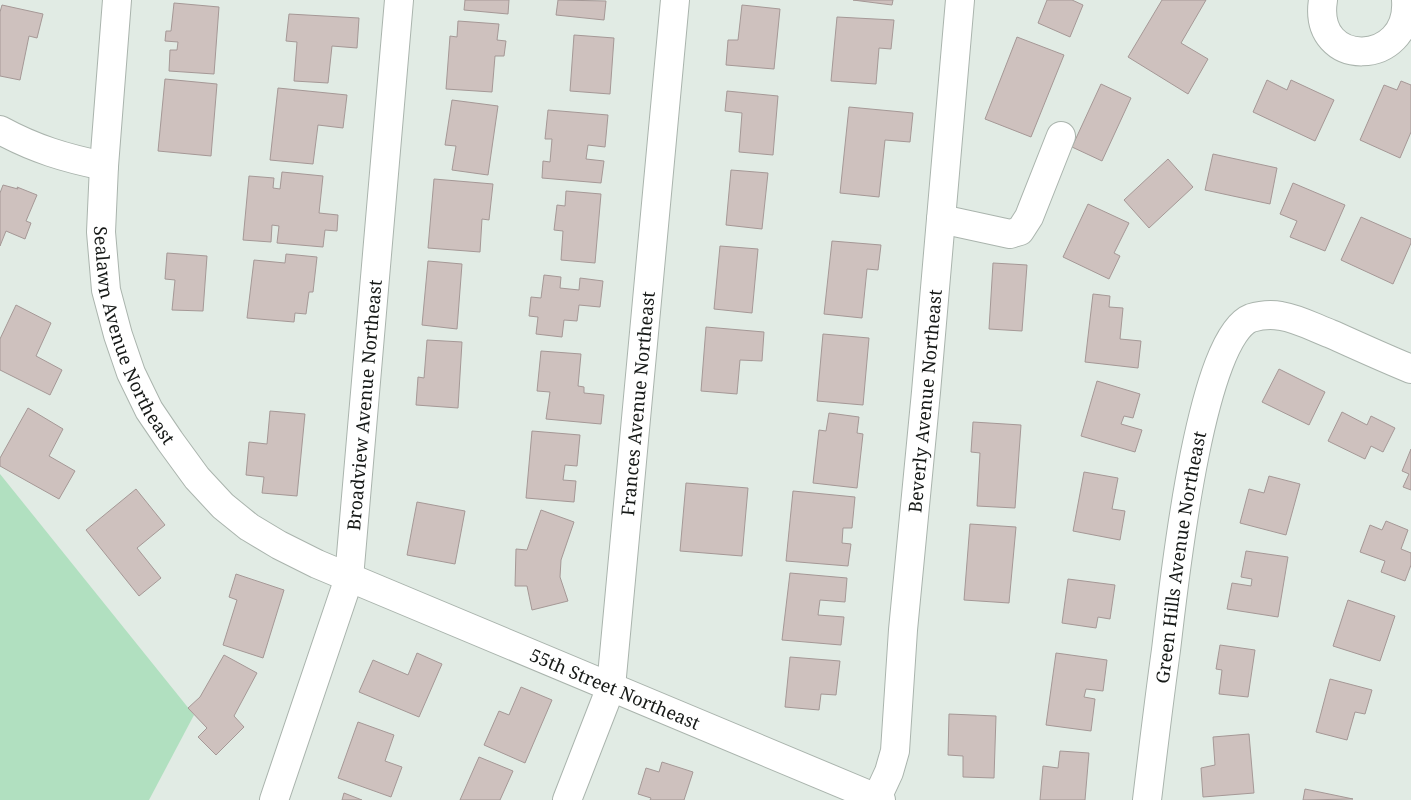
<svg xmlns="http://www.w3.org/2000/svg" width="1411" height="800" viewBox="0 0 1411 800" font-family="'Noto Serif',serif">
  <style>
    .green { fill: #b1e0c0 }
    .building { fill: #cec1be; stroke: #a59896 }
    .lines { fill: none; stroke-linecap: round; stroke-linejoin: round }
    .minor-casing { stroke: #aab4ad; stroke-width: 30 }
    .minor { stroke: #fff; stroke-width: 28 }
    .labels { text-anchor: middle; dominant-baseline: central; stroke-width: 5; stroke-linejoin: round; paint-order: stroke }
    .street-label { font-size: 18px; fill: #161917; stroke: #eef8f1 }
  </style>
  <rect width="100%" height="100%" fill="#e1ebe4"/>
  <path class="green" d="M0,474L194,715L149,800H0Z"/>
  <path class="building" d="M465,0H509L508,14L464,10Z
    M558,0L606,1L604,20L556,15Z
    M853,0H893L892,5Z
    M1047,0H1072L1083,5L1070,37L1038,23Z
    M1162,0H1206L1181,43L1208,59L1188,94L1128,57Z
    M174,3L219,7L214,74L169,71L170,50H177L178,42L165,41L166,31H171Z
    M2,5L43,14L37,38L29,36L20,80L0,76V12Z
    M742,5L780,9L774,69L726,65L728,40H738Z
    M289,14L359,18L357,48L332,46L328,83L294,81L297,42L286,41Z
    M837,17L894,20L891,49L879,48L876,84L831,81Z
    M458,21L499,24L497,40L506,41L504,56H495L492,92L446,89L450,36L457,37Z
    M574,35L614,38L610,94L570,91Z
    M1017,37L1064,55L1031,137L985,119Z
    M165,79L217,84L211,156L158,151Z
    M1267,80L1287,90L1291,80L1334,100L1315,141L1253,112Z
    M1401,81L1411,85V132L1400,158L1360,140L1384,85L1397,90Z
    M1101,84L1131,98L1102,161L1072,147Z
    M278,88L347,95L343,128L318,125L313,164L270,160Z
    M727,91L778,96L773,155L739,152L742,113L725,111Z
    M452,100L498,106L488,175L452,170L456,146L445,145Z
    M849,107L913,113L910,142L885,140L879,197L840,193Z
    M548,110L608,115L605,147L588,145L586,159L604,161L601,183L542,178L543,161L550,162L552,139H545Z
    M1213,154L1277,168L1270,204L1205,190Z
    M1168,159L1193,187L1149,228L1124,200Z
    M731,170L768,173L762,229L726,225Z
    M282,172L323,176L319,213L338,215L337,231L325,230L323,247L277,243L279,226L272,225L271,242L243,240L249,176L274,178L273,188L280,189Z
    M434,179L493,184L489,220L482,219L480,252L428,248Z
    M1293,183L1345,205L1325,251L1290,237L1297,221L1280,214Z
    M3,185L18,189L17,187L37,195L26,221L31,223L25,239L6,231L0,246V193Z
    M566,191L601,194L595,263L561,260L563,231L554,230L557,205L565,206Z
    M1088,204L1129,223L1114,253L1120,256L1109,279L1063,257Z
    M1361,217L1411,239V243L1393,284L1341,260Z
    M832,241L881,245L878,270L867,269L862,318L824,314Z
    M720,246L758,249L752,313L714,309Z
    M167,253L207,256L203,311L172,310L175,280L165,279Z
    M286,254L317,257L313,292H309L306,314L295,313L294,322L247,318L254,260L285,263Z
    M428,261L462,264L457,329L422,325Z
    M993,263L1027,265L1022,331L989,329Z
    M544,275L561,277L560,288L579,290L580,278L603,281L600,307L579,305L577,321L564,320L562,337L536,334L538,317L529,316L531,297L541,298Z
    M1093,294L1110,296L1109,307L1123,308L1120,339L1141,341L1138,368L1085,362Z
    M16,305L51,323L36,356L62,370L50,395L0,370V339Z
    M706,327L764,332L762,361L740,360L737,394L701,391Z
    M823,334L869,338L863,405L817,401Z
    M427,340L462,342L458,408L416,405L418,377L424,378Z
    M541,351L581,354L578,386L584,387V393L604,395L601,424L546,419L550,392L537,391Z
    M1279,369L1325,392L1309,425L1262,402Z
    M1097,381L1140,394L1133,418L1124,416L1121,424L1142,430L1135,452L1081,436Z
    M28,408L63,429L49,456L75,471L59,499L0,466V458Z
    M270,411L305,414L297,496L262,493L264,477L246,475L249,442L267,444Z
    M1342,412L1367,425L1371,416L1395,428L1383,452L1371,446L1365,459L1328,441Z
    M829,413L859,417L857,433L863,434L857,488L813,483L819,430L826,431Z
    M973,422L1021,425L1015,508L977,506L980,453L971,452Z
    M532,431L580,435L577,466L565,465L563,480L576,481L574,502L526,498Z
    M1411,449V490L1403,487L1409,474L1402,471Z
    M1084,472L1118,478L1112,509L1125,511L1120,540L1073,531Z
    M1269,476L1300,484L1286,535L1240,523L1249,489L1264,493Z
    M686,483L748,488L742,556L680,551Z
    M136,489L165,525L137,548L161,578L139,596L86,530Z
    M793,491L855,497L852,528H843L842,543L851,544L848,566L786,561Z
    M417,502L465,511L455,564L407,555Z
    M541,510L574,522L561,560L560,577L568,601L532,610L527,586H515L516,549L527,550Z
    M1386,521L1408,530L1401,549L1411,553V565L1405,581L1381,572L1385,561L1360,552L1370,525L1382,530Z
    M970,524L1016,527L1009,603L964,600Z
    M1246,551L1288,557L1278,617L1227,609L1232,583L1251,586L1252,579L1241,577Z
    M790,573L847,578L845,602L820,600L818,615L844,617L841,645L782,640Z
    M236,574L284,590L263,658L223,645L237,600L229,597Z
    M1068,579L1115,585L1110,619L1098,617L1096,628L1062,623Z
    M1348,600L1395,616L1380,661L1333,646Z
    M1220,645L1255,650L1248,697L1219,694L1222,670L1216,669Z
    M417,653L442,664L419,717L359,692L373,660L408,675Z
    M1056,653L1107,660L1103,691L1086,689L1084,697L1095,699L1091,731L1046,725Z
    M224,655L257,673L234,716L244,727L216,755L198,737L207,728L188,708L200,697Z
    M790,657L840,661L836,695L821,694L819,710L785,707Z
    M1330,679L1372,690L1365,714L1355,712L1347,740L1316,732Z
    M521,687L552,700L525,763L484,745L499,711L509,715Z
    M949,714L996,716L994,778L963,777V756L948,755Z
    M358,722L394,735L385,761L402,767L391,797L338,778Z
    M1249,734L1254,793L1203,797L1201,768L1215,765L1213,737Z
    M1060,751L1089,753L1085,800H1040L1043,766L1058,768Z
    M479,757L513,771L500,800H460Z
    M662,762L693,772L684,800H650L651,798L638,794L646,768L659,772Z
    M1305,789L1353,799L1303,800Z
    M344,793L362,800H342Z"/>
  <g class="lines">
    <defs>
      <g id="minor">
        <path id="s1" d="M117,0L104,166L101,232L106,290L118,335L131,373L149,410L170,441L197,478L223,506L249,527L279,545L317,564L881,800"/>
        <path d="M1323,0C1312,70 1411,67 1406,0"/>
        <path d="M0,130C35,149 65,158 104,166"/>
        <path d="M941,219L1010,234L1020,231L1029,217L1061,136"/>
        <path id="s2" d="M274,800L349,578L399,0"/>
        <path id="s3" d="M567,800L611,687L675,0"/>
        <path id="s4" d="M876,800L889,772L895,751L903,630L926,392L960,0"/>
        <path id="s5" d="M1147,800C1153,750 1159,700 1166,650C1173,593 1199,338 1251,318C1261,315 1271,314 1281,316C1299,319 1315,328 1331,334C1358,346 1384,358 1411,369"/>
      </g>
    </defs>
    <use href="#minor" class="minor-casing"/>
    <use href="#minor" class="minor"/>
  </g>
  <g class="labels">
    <g class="street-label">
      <text stroke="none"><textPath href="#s1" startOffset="342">Sealawn Avenue Northeast</textPath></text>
      <text stroke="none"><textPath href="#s4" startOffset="404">Beverly Avenue Northeast</textPath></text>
      <text stroke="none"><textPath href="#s3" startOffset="406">Frances Avenue Northeast</textPath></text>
      <text stroke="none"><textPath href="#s2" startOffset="408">Broadview Avenue Northeast</textPath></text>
      <text stroke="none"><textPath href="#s5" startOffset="245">Green Hills Avenue Northeast</textPath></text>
      <text stroke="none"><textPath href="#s1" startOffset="974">55th Street Northeast</textPath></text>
    </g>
  </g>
</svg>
